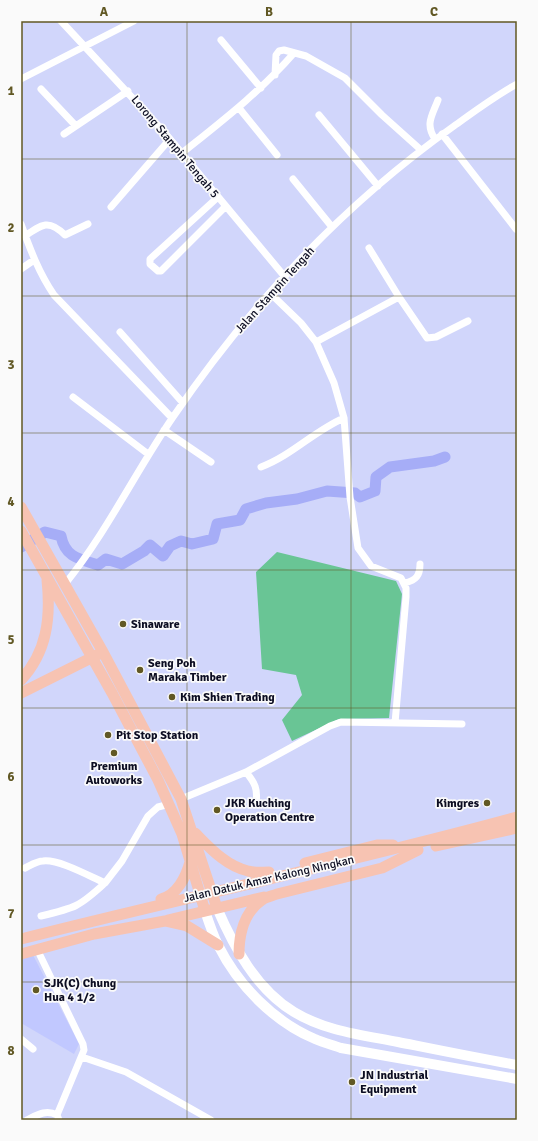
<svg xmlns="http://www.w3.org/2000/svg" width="538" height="1141" viewBox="0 0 538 1141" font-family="Signika,sans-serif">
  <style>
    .built { fill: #c1c8ff }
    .green { fill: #69c595 }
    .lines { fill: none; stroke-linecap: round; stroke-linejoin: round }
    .river { stroke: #a6adf7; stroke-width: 11 }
    .minor { stroke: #fff; stroke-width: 7 }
    .secondary { stroke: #fff; stroke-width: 10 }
    .trunk { stroke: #f7c3b2; stroke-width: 11 }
    .grid { fill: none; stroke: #615824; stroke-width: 1; stroke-opacity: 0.55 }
    .poi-dot { fill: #615824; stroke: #fafafa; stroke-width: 1.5 }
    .labels { text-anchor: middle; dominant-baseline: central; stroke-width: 3.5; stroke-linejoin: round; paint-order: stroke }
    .street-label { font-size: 12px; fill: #0c0d22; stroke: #fafafa }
    .poi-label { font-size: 12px; font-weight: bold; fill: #0c0d22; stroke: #fafafa; text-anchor: start }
    .neatline { fill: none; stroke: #615824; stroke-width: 1.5 }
    .grid-label { font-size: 13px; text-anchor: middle; font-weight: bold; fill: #615824 }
  </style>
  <rect width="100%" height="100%" fill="#d1d6fb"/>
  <path class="built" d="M33,955L79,1044L74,1054L21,1023V958Z"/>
  <path class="green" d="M277,552L396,581L402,594L389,718L339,719L292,741L282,720L302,695L296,675L262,669L256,572Z"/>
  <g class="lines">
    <path class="river" d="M21,547L45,532L61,536C65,557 79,559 98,565L106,559L122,564L144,551L150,545L163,556L170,546L181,541L192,544L213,539L217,524L240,520L246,509L266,503L297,499L327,491L355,493L360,497L375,491L376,477L390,467L434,461L445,457"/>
    <path class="minor" d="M61,21L165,133L285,277
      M221,40L261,88
      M275,75L276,55L279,51L284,50L306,56L345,78L382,115L421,150
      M21,79L134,21
      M41,89L75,125
      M239,108L277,155
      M319,115L378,186
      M64,134L128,91
      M442,134L516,229
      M435,139C425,124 432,116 438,100
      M182,153C222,121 261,91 294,53
      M293,179L332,227
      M218,197L150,259V264L158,271H161L225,207
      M111,207L170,139
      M21,224C30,249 39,273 54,295L172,418
      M25,236C42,224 49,219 65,235L88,224
      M369,248L399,297L427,338L436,337L468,321
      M21,269L34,260
      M271,294L301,323L316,342L334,383L344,418L350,497L358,548L371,566L401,578L406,588V597L395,723
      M120,332L183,403
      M316,342L399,297
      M73,397L148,454
      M164,430L211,462
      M261,467C291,456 314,431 344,418
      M405,583C416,580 420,576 420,564
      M65,584C107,532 136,471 173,417C249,306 344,204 454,126C475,111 495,96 517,84
      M246,772C255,783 258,789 256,803
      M181,799L246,772L330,726L341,722L462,724
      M25,868C31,865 37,861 43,861C59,859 89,876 105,883L122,861L148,816L158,807L170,804
      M41,916C75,908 79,907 105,883
      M37,949L83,1044L84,1050L57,1115L59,1120
      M21,1039L33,1049
      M82,1057L126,1072L211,1120
      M27,1120C37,1115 46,1109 57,1115"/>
    <path class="secondary" d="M217,908C234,947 256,989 294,1012C325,1031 362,1035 398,1042C438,1050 477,1058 517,1065
      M205,911C209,923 213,935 218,945C238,985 274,1022 315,1039C324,1043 333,1045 341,1048L517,1079"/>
    <path class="trunk" d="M21,507L103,652L181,799L217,908
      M21,531L112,693L158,780L182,834L205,911
      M21,680C47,652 51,618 47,580
      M21,693L99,654
      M195,833C210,848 226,866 248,871C254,873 262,872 269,872
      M436,846L517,828
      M305,863L377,845H393
      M161,899C177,895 186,877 190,862
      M168,920L264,897
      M21,939C186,897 353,862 517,817
      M21,954L94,934L165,921L187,926L218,945
      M239,954C239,935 244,912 262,900C266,897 272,896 277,894L382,868L418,850"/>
  </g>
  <path class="grid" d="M187,21V1120M351,21V1120M21,159H517M21,296H517M21,433H517M21,570H517M21,708H517M21,845H517M21,982H517"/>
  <g class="poi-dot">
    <circle cx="123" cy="624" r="4"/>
    <circle cx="140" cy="670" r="4"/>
    <circle cx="172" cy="697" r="4"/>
    <circle cx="108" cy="735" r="4"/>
    <circle cx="114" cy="753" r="4"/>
    <circle cx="487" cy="803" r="4"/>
    <circle cx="217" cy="810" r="4"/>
    <circle cx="36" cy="990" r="4"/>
    <circle cx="352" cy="1082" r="4"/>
  </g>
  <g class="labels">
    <g class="street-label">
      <text transform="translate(175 147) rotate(50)">Lorong Stampin Tengah 5</text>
      <text transform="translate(275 290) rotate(-48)">Jalan Stampin Tengah</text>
      <text transform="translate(269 879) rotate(-13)">Jalan Datuk Amar Kalong Ningkan</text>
    </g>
    <g class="poi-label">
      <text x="131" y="624">Sinaware</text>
      <text x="148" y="663">Seng Poh<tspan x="148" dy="14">Maraka Timber</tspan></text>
      <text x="180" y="697">Kim Shien Trading</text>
      <text x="116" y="735">Pit Stop Station</text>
      <text x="114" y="766" text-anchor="middle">Premium<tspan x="114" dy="14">Autoworks</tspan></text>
      <text x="225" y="803">JKR Kuching<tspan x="225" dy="14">Operation Centre</tspan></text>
      <text x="479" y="803" text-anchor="end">Kimgres</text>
      <text x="44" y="983">SJK(C) Chung<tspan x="44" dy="14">Hua 4 1/2</tspan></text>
      <text x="360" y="1075">JN Industrial<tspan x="360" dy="14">Equipment</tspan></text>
    </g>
  </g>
  <rect width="538" height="1141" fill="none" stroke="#fafafa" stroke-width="44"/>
  <rect x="22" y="22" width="494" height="1097" class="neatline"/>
  <g class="grid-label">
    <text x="104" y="16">A</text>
    <text x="269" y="16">B</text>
    <text x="434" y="16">C</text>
    <text x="11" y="95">1</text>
    <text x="11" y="232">2</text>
    <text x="11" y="369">3</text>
    <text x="11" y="506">4</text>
    <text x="11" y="644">5</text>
    <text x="11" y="781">6</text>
    <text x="11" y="918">7</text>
    <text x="11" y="1055">8</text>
  </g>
</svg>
